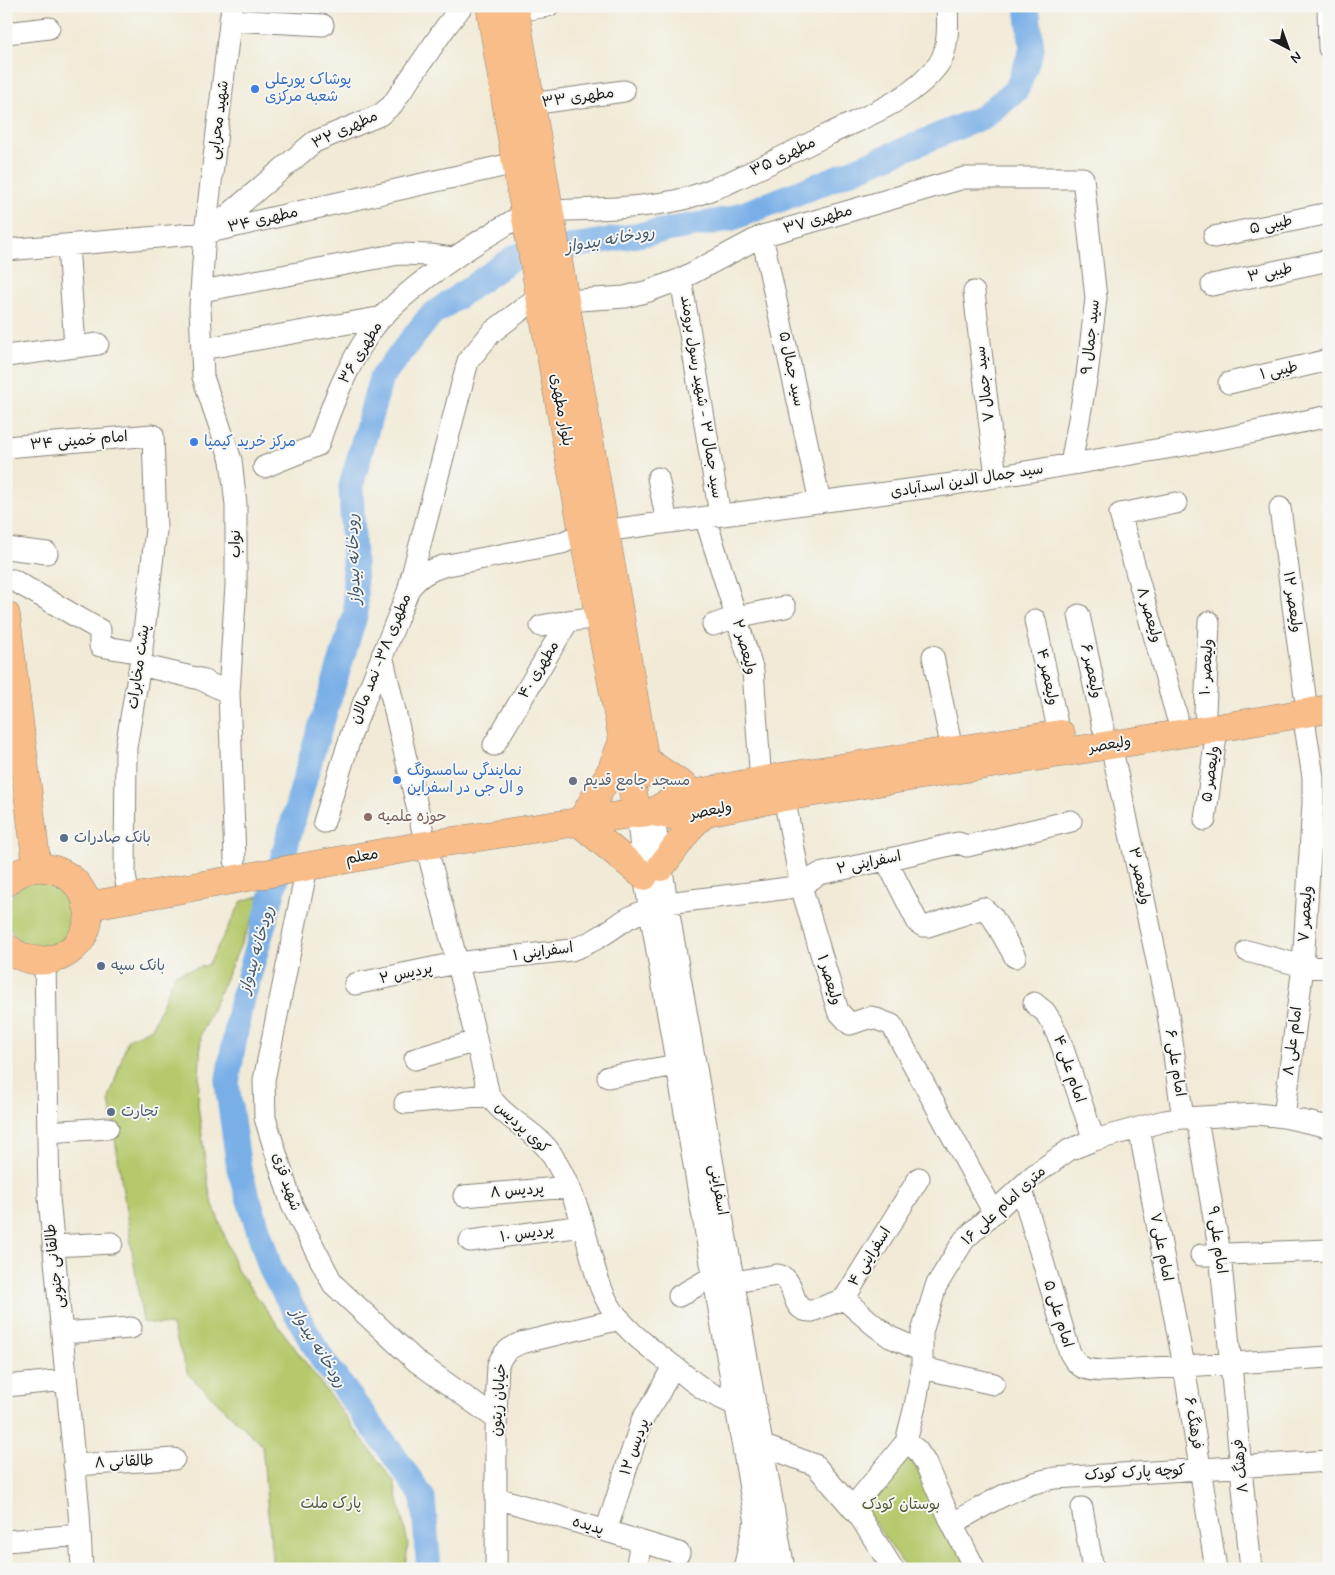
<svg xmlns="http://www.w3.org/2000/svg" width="1335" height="1575" viewBox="0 0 1335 1575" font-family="Mynerve,'Playpen Sans Arabic',sans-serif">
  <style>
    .green { fill: #b5c96c; stroke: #687244 }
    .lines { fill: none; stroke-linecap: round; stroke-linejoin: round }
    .river { stroke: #79afe7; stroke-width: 25 }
    .minor-casing { stroke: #868379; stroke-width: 23 }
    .major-casing { stroke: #868379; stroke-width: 29 }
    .minor { stroke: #fff; stroke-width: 21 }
    .major { stroke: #f8bd89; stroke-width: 28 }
    .shop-dot { fill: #3f7fe0; stroke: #f6f6f2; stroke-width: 2 }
    .worship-dot { fill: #6b7280; stroke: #f6f6f2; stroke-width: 2 }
    .education-dot { fill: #8d6e63; stroke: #f6f6f2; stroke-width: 2 }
    .service-dot { fill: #5c6f8a; stroke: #f6f6f2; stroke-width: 2 }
    .labels { text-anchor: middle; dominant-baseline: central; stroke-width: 4; stroke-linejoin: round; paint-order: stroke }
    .shop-label { font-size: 15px; fill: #366cbe; stroke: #f6f6f2; text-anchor: start }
    .street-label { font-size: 15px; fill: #1c1c1c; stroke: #f6f6f2 }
    .worship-label { font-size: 15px; fill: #5b616d; stroke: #f6f6f2; text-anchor: start }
    .education-label { font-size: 15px; fill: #785e54; stroke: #f6f6f2; text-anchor: start }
    .service-label { font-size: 15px; fill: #4e5e75; stroke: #f6f6f2; text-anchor: start }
    .park-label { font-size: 15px; fill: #525938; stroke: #f6f6f2 }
    .water-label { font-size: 16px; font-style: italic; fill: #41576d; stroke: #f6f6f2 }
  </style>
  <rect width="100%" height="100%" fill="#f6f6f2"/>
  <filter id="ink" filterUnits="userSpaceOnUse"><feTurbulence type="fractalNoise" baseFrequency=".02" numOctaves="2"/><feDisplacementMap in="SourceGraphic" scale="10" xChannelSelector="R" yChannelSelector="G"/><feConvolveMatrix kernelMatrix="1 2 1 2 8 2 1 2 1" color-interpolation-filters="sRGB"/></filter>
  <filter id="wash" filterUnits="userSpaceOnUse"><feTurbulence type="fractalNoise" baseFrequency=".0096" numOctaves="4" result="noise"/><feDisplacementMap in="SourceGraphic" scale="20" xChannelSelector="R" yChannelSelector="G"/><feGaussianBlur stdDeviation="1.12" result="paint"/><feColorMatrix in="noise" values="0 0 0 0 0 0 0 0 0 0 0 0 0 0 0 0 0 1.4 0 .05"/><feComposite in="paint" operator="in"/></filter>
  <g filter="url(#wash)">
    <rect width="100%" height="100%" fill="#f1ead6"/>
    <path class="green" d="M7 914a34 34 0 1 1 68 0a34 34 0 1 1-68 0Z
      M263,895L201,1034L198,1105L210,1196L237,1270L394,1482L408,1544L405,1569H273L262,1445L188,1374L172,1326L143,1322L109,1099L128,1039L152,1028L175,974L208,965L242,901Z
      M902,1455L910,1456L973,1569H907L864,1508Z"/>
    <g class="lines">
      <path class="river" d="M429,1569L423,1498L390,1450L324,1362L271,1270L239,1169L227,1084L240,1008L312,754L356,613L351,486L381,378L430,316L516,256L730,219L818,185L983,117L1017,89L1032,49L1027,6"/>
    </g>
  </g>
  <g filter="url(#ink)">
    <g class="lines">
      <defs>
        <path id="minor" d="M232,6L205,233L200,308L203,377L231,460L236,505V585L229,693L235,860
          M1328,6L1329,48
          M515,11L548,6
          M230,20L323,25
          M6,33L49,28
          M531,104L624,91
          M550,211C589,209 636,209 674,201C692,198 709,190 726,184C760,168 795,151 829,134C866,116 912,100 938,65C949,50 948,25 947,6
          M208,232L314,142L380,115L392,105L445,28L462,6
          M762,236L820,502
          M1214,237L1329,213
          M68,245L75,347
          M6,250L205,233L516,163
          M681,279L720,515
          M1212,285L1329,260
          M202,291L399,254L430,255L452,258
          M974,292L996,477
          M564,301L625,297L649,291L681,279L762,236L964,178H1083L1096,298L1087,375L1071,464
          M202,349L383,317
          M6,356L98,344
          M1229,383L1329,360
          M6,447L153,435L156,530L140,665L126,747L125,875L129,899
          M264,467L318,445C331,407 346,368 369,334C379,318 394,305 408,293C445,262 484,237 526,213
          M658,478L667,522
          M1176,503L1120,514L1177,717
          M1280,508L1305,696
          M705,517L753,671L761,782
          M603,531L960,483L1226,438L1329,416
          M6,548L47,553
          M6,581L13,580L100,630V646L142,653
          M409,587L468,361L492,332L541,295
          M1079,615L1103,727
          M1035,620L1059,734
          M713,625L736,617L785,607
          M541,626L568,621
          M382,655L426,845L464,988L489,1095C505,1120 538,1132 552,1155C566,1178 577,1203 584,1229C591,1252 595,1279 607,1301C622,1330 656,1352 681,1372C690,1379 699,1387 709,1392C717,1397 727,1401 736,1405
          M933,656L952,750
          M140,665L200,679L229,693
          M1205,713L1209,622
          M494,745L568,621L599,617
          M1111,745L1167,1007L1183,1118
          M784,797L801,886L838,1011L850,1024L871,1017L892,1025L994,1213
          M653,812L667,903L784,1569
          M637,813L644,876L764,1569
          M1205,820L1217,728
          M324,822L352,732L409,589C419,576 428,571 443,566L562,543L583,533
          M886,860L918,923L923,926H928L983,908L992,916L1015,957
          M307,867L264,1080L265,1118L292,1205L333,1284L417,1362L495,1418
          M667,903L766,891L801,886L819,874L886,860L958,843L967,846L1071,821
          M1247,951L1303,966L1329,968
          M45,961L49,1198L79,1512L82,1569
          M355,984L456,963L571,950C593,943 606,933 625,920C633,915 642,912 650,908
          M1034,1003L1045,1012L1052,1023L1060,1040L1094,1140
          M415,1059L476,1041
          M608,1077L677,1065
          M405,1103L489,1095
          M1284,1117L1303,966L1313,804V777L1303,713
          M1197,1118L1220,1254L1251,1569
          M1139,1128L1184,1366L1216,1569
          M48,1132L108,1128
          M1021,1187L1070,1353C1079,1369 1085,1370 1103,1371L1329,1357
          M464,1196L569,1187
          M470,1241L583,1226
          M53,1246L112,1243
          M1201,1255L1329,1250
          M734,1282L777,1275C799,1278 787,1313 812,1311L844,1299L919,1178
          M679,1296L714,1276
          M844,1299L874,1325L890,1337L922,1351
          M62,1333L131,1328
          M922,1368L994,1384
          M6,1386L66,1380
          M906,1442L917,1450L925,1462L952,1524L975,1569
          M762,1445L815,1465L860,1517L893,1569
          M74,1465L174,1459
          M497,1498L679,1553
          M852,1508L906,1442L915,1406L922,1368V1332L936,1286L964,1240L1034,1175L1069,1150L1094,1140L1164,1121L1183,1118L1257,1114L1284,1117L1329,1127
          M1082,1508L1093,1569
          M952,1524C986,1505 1015,1485 1055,1478L1329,1461
          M606,1531L642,1420L657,1397L673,1366
          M6,1541L80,1535
          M496,1569C497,1501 494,1433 498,1365C503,1352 509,1348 521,1343L620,1319
          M636,1569L641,1542
          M744,1569L753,1528"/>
        <path id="major" d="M490,6L516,163L583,533L637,813
          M514,6C559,262 601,518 647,773
          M6,615L37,867
          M645,760L695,794
          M653,812L678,797L781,777L1061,734
          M580,823L611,771L622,743
          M580,823L644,876
          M661,867L692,825L706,812
          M6,883C15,872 31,867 44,868C58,869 71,876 79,887C112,933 52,986 6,947
          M87,906L426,845L637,813L653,812L681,817L784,797L1217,728L1329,709"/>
      </defs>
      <use href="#minor" class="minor-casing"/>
      <use href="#major" class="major-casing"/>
      <use href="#minor" class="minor"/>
      <use href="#major" class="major"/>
    </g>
  </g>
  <g class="shop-dot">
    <circle cx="255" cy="89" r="5"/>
    <circle cx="194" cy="442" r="5"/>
    <circle cx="397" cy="780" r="5"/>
  </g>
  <circle class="worship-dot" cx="573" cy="781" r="5"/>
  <circle class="education-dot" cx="368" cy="817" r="5"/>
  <g class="service-dot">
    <circle cx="64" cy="838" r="5"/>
    <circle cx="101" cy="966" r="5"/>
    <circle cx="111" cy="1112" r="5"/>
  </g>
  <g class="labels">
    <g class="shop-label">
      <text x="265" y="80">پوشاک پورعلی<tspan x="265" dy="17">شعبه مرکزی</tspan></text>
      <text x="204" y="442">مرکز خرید کیمیا</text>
      <text x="407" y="771">نمایندگی سامسونگ<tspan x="407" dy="17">و ال جی در اسفراین</tspan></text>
    </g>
    <g class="street-label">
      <text transform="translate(578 98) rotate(-8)">مطهری ۳۳</text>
      <text transform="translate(219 120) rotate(-83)">شهید محرابی</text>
      <text transform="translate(345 130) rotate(-25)">مطهری ۳۲</text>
      <text transform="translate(783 157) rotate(-26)">مطهری ۳۵</text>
      <text transform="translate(263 220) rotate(-13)">مطهری ۳۴</text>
      <text transform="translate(818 220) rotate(-16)">مطهری ۳۷</text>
      <text transform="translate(1271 225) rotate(-12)">طیبی ۵</text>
      <text transform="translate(1270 273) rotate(-12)">طیبی ۳</text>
      <text transform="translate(1091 337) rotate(-84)">سید جمال ۹</text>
      <text transform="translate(361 353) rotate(-59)">مطهری ۳۶</text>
      <text transform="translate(791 369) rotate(78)">سید جمال ۵</text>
      <text transform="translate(1279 371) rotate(-13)">طیبی ۱</text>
      <text transform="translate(985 384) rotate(-97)">سید جمال ۷</text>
      <text transform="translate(701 397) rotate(81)">سید جمال ۳ - شهید رسول برومند</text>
      <text transform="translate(561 410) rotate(80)">بلوار مطهری</text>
      <text transform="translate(79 441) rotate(-5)">امام خمینی ۳۴</text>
      <text transform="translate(967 481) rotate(-9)">سید جمال الدین اسدآبادی</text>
      <text transform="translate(236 544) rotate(-90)">نواب</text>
      <text transform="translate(1292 602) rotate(82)">ولیعصر ۱۲</text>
      <text transform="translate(1149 615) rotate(74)">ولیعصر ۸</text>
      <text transform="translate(744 647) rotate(75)">ولیعصر ۲</text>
      <text transform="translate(381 659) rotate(-68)">مطهری ۳۸- نمد مالان</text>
      <text transform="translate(139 667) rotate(-82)">پشت مخابرات</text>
      <text transform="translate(1207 667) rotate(-87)">ولیعصر ۱۰</text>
      <text transform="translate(539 670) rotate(-59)">مطهری ۴۰</text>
      <text transform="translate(1091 671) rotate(78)">ولیعصر ۶</text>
      <text transform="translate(1047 677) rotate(78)">ولیعصر ۴</text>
      <text transform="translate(1110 745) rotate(-9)">ولیعصر</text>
      <text transform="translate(1211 774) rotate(-82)">ولیعصر ۵</text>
      <text transform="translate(711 811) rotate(-11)">ولیعصر</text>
      <text transform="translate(362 857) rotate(-10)">معلم</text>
      <text transform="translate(869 863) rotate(-12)">اسفراینی ۲</text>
      <text transform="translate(1139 876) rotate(78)">ولیعصر ۳</text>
      <text transform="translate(1306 914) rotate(-86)">ولیعصر ۷</text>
      <text transform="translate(543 952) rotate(-8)">اسفراینی ۱</text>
      <text transform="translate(406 974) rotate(-12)">پردیس ۲</text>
      <text transform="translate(829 980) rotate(73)">ولیعصر ۱</text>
      <text transform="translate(1293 1041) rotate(-83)">امام علی ۸</text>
      <text transform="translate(1175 1063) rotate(81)">امام علی ۶</text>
      <text transform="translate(1069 1069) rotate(71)">امام علی ۴</text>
      <text transform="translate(522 1128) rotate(43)">کوی پردیس</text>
      <text transform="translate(286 1182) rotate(71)">شهید قزی</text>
      <text transform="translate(718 1190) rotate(80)">اسفراینی</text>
      <text transform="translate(517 1191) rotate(-5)">پردیس ۸</text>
      <text transform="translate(1004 1206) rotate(-43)">۱۶ متری امام علی</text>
      <text transform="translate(527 1234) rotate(-8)">پردیس ۱۰</text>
      <text transform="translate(1217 1240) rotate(82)">امام علی ۹</text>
      <text transform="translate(1161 1247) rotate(79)">امام علی ۷</text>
      <text transform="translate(870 1257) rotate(-58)">اسفراینی ۴</text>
      <text transform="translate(55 1266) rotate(-96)">طالقانی جنوبی</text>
      <text transform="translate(1058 1314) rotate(73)">امام علی ۵</text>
      <text transform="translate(499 1400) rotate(-86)">خیابان زیتون</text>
      <text transform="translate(1193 1423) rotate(81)">فرهنگ ۶</text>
      <text transform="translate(635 1447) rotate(-70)">پردیس ۱۲</text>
      <text transform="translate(124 1462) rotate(-3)">طالقانی ۸</text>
      <text transform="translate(1241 1466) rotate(-96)">فرهنگ ۸</text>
      <text transform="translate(1135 1473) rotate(-3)">کوچه پارک کودک</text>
      <text transform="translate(588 1526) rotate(17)">پدیده</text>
    </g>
    <g class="worship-label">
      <text x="583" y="781">مسجد جامع قدیم</text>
    </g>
    <g class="education-label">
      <text x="378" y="817">حوزه علمیه</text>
    </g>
    <g class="service-label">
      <text x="74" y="838">بانک صادرات</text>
      <text x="111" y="966">بانک سپه</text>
      <text x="121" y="1112">تجارت</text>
    </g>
    <g class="park-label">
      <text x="331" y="1504">پارک ملت</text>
      <text x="901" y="1505">بوستان کودک</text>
    </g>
    <g class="water-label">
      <text transform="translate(610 240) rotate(-10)">رودخانه بیدواز</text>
      <text transform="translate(354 559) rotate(-92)">رودخانه بیدواز</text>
      <text transform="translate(257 950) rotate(-74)">رودخانه بیدواز</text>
      <text transform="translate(318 1348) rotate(58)">رودخانه بیدواز</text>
    </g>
  </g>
  <rect width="1335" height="1575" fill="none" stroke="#f6f6f2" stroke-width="25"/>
  <g transform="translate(1288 48) rotate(139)" stroke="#f6f6f2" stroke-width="4" paint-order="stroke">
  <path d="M0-4L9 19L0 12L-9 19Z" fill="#1c1c1c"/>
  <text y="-8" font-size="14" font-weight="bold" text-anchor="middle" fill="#1c1c1c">N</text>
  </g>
</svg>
